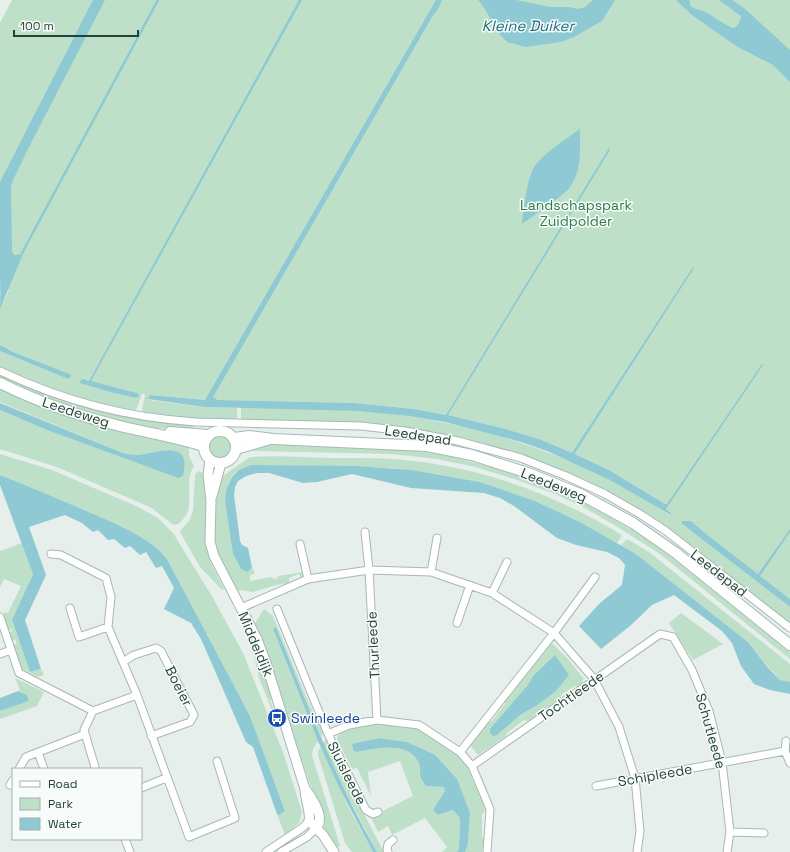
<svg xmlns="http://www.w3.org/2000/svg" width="790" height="852" viewBox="0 0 790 852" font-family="'Space Grotesk',sans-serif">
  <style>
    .green { fill: #bfe0c8; fill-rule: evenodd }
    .water { fill: #8ec9d4 }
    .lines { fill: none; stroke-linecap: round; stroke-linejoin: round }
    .stream { stroke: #8ec9d4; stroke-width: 2.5 }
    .minor-casing { stroke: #a8b8b2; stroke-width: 9 }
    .tertiary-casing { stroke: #a8b8b2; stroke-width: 11 }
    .secondary-casing { stroke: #a4bbb3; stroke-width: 12 }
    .minor { stroke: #fff; stroke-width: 7 }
    .tertiary { stroke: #fff; stroke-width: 9 }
    .secondary { stroke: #fff; stroke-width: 10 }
    .labels { text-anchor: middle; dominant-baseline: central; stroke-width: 3; stroke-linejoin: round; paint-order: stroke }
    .park-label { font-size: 14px; fill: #2d7a4b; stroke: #f7fbf9 }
    .street-label { font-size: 14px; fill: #24423a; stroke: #f7fbf9 }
    .transit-label { font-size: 14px; fill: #164399; stroke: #f7fbf9; text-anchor: start }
    .water-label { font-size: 15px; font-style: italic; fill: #1c6f80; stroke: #f7fbf9 }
  </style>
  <rect width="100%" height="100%" fill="#e6efeb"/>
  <path class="green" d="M12,0H790V599L760,576L766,564L758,574L705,533L691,521L681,523L790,607V624L602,489L553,466L489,445L448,435L414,429L245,420L241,418V408C280,408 320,407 359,411C448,418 527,439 608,478C629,489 649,502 670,515L672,514L666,509L669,504H665L609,470L577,455L574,450L572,453L506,429L448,415H445L414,409L354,403L218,400L213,397L205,400L150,395L149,400L204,407L237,408V417L235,419L177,418L143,413L142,410L145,394H142L137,408L133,412C88,400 43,388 0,367V351L68,379L70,374L13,352L0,345V309L9,290L1,282L2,289L0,294V23ZM100,364L90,381L137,393V398L93,387L83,379L89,381Z
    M0,374L90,408L113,414L160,422L189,424L193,426V430C178,429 163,429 147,427C96,419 47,399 0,379Z
    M0,387L189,444V456L194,466C185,480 192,496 188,511C186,516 182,521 178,524L173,525L152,508L57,467L0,449V410L47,430L178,478L176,451H164L137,455L123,453L0,402Z
    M210 447a10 10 0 1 1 20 0a10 10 0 1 1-20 0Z
    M284,444C333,446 390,445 438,454C502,467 563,489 619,522C651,541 681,564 710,588C736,609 763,631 790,652V659L660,554L616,526L583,507L555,494L517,480L475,467L437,459L392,454L253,451L251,448L269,445Z
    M0,454L52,470L136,506L158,518L173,533L213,598L243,653L283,752L302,812L299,823L285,835L277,814L278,815L285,811L250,716L167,559C149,535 104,519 77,507C51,496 26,486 0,475Z
    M251,457C276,455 302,457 327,458C358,458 390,457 421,462C492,471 561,498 622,535V536L617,543L580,522L535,501L480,482L412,470L388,468L265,465L239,470L232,476L227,488L233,554L241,569L250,570L252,567L255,574L250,575V581L271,577L274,579H276L279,576L303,572L305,575L304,578L301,580L299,574L289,578V583L276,585L253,592L241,590L238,591C230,579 221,567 217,554C212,540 212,490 221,478C224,475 246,459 251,457Z
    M198,471L205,474L206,543L210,561L224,589L222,590L200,567L181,534L180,531L190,520L193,510L195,475Z
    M627,539L649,552L669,568L790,664V682L780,680L770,669L748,642L636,554L621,545Z
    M22,543L33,574L12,620L30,672L41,669L44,675L38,677L22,669L13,645L17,644L15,639L12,641L9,633L12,631L11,629L8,630L3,616L5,612L8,613L21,586L4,579L0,587V551Z
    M264,609L273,616L311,708L324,733L321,737L276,627L273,629L318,741L313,749L312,755L340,846L337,848L324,828V820C304,771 289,722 273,672C267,656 260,640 255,623Z
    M681,613L723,644L693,660L669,623Z
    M251,641L265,673L272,698L270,699L276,718H275L259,678L255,660L249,642Z
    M549,643L551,645L552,643L569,660L584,679L582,681L583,683L578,687L575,686L561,695V698L528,721L524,720L507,733L506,736L478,755L470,745L488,722H491L505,704L504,700L530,668L533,667L546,650V647ZM533,676L536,706L520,715L510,723L527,686Z
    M15,678L44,692L37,706L0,719V711L29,701L27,695L18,691L20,690Z
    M376,722L410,728L412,727L424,731L425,734L460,755L472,775L471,777L482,799L485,811L482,814V837L485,839L482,852H465L468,844L470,813L407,742L379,738L353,744L352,748L356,752C373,749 407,741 417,760C422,769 417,775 426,786L444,787L445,791L438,815L453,810L460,818L459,848L457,852H442L447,847L425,818L392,835L388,826L378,832L371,817L413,796L400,761L368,772L371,796L357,768L352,769L337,739V737C345,729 357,728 367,726L369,723Z
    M326,739L327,740L349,786L384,852H377L344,789L323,743Z
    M321,747L350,810L373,852H352L345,843L318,755V751Z"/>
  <path class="water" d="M93,0H105L31,143L13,180L11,187L12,251L14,255L23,254L0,309C0,298 1,288 0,277V182Z
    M299,0H302L91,381L137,393L139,394L138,397L136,398L110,392L80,383V381L83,379L89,381Z
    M436,0H442L438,9L432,17L213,397L218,400L354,403L414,409L446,415L609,148L610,150L448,415L506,429L541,440L572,453L693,267L694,268L575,453L577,455L609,470L665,504H667L762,364L763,365L666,509L672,514L671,515L610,480L547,451L521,442L445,422L408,416L358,411L204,407L148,399L150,395L205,400Z
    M478,0H516L550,7H569L578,9L585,7L593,0H615L602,21L574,37L561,42L526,47L507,42L500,35L483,6Z
    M676,0H690V5C694,10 699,9 705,12C715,17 723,24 733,28C739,26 740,21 741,16L719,0H732L744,8L790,50V82L773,65L736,46L692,15Z
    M580,129C580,148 582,171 570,187C561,198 534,215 522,224C524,207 526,184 533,169C540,156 567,138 580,129Z
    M0,345L13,352L70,374L71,376L68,379L0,351Z
    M0,403L123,453C128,454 134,455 139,455C150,454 181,443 184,460C185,465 184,471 183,476L178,478L47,430L0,410Z
    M251,465L355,466L412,470L480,482L535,501L580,522L636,554L748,642L769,669L780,680L790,682V694L770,690L754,684L741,666L732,643L722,631L674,595L652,605L630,626L601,649L579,626L600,603L622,585L625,565L619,558L607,552L576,545L557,538L514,506L500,498L484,493L411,488L352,474L317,482L303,483L269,473H257L246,476L238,481L235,487L234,495L240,541L242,545L248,548L252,567L248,572L241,569L233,554L225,499L227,488L232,477L239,470Z
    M0,475C26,485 51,496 77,507C104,519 149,535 167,559L250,716L285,811L279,815L277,814L253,747L246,742L201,639L191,623L164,609L174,588L162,566L156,568L146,552L140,555L130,546L125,548L114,539L108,540L98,530L93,532L82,523L65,515L29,527L46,575L25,620L41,669L30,672L12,620L33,574L0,485Z
    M682,521H691L705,533L758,574L790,529V532L760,576L790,599V607L681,523Z
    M276,627C307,703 336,781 377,852H373L339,787L318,741L273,629Z
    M555,655L569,675L556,691L536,706L520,715L497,735L493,736L490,733V729L527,686L533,676Z
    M18,691L27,695L29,701L0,711V698Z
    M379,738L407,742L435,755L457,779L470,813L468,844L465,852H457L459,848L460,818L453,810L438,815L433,810L445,791L444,787L426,786C416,774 423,769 417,760C407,741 373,749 356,752L353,750L352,744Z"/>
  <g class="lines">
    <path class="stream" d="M22,253L158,0"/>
    <defs>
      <path id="minor" d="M0,371C61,400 128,418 196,422L361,426L405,431L458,441L521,458L566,476L605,494L640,514L666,531L790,628
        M365,532L369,570L377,720
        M300,544L308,579
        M51,554L61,555L106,578L111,597L108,627L137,695
        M431,572L437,538
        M492,593L507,562
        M70,608L79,637L108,627
        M241,608L308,579L369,570L431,572L492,593L554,633L594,679L619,727L635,778L640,831L637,852
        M277,609L328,734
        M0,617L19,673L93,711
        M457,623L470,585
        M0,654L11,650
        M123,662L134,655L156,648L161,651L194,715L190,722L151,736
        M786,741L785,751L790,763
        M38,752L44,769
        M460,752L554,633L595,577
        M472,766L660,634L673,637L692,670L709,711L722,762L730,832L727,852
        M19,769L26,757L85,734
        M95,769V767L84,730L93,711L137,695L189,837L235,818L217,761
        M10,785L13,780
        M596,786L785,751
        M141,788L166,778
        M378,812L373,814L366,810L328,734L349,725L377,720L419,725L460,752L472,766L490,809L487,852
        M730,832L764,833
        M125,839L130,852
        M266,852L302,828L309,821
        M281,852L307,837L316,828
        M388,852L387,850L388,844L393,840"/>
      <path id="tertiary" d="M210,460L208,475L211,501L210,542L214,556L257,639L265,660L305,789C305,799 311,812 309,821L323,835L334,852
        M212,496L221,463
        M305,789C311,796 322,813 319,823C319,824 316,828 316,828"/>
      <path id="secondary" d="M0,383C38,402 79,416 120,426C148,433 176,437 203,446
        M204 447a16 16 0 1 1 32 0a16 16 0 1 1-32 0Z
        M170,432L208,435
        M234,438L249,436L273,439L427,446L472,455L528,473L580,494L633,523L676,553L790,645
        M236,449L267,440"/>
    </defs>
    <use href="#minor" class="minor-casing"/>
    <use href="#tertiary" class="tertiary-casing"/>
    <use href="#secondary" class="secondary-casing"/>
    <use href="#minor" class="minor"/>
    <use href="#tertiary" class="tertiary"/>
    <use href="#secondary" class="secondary"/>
  </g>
  <defs>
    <symbol id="bus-disc" viewBox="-11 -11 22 22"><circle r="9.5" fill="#1a4fb4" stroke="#f7fbf9"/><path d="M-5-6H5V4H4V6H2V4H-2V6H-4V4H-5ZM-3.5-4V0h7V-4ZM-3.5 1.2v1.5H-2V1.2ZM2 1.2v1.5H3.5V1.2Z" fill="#fff"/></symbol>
  </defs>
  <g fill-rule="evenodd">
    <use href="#bus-disc" x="266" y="707" width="22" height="22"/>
  </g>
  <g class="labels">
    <g class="park-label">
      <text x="576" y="205">Landschapspark<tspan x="576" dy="16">Zuidpolder</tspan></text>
    </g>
    <g class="street-label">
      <text transform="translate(76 412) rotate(18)">Leedeweg</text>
      <text transform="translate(418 435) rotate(9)">Leedepad</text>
      <text transform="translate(554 485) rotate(22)">Leedeweg</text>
      <text transform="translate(719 573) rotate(38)">Leedepad</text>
      <text transform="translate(256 644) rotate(67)">Middeldijk</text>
      <text transform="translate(373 645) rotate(-93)">Thurleede</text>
      <text transform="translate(179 686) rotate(63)">Boeier</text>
      <text transform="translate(571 696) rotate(-35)">Tochtleede</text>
      <text transform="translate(711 731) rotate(74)">Schutleede</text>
      <text transform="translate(347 773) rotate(63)">Sluisleede</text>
      <text transform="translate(655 775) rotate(-10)">Schipleede</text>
    </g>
    <g class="transit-label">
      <text x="291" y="718">Swinleede</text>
    </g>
    <g class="water-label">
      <text x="528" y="25">Kleine Duiker</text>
    </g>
  </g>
  <rect x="12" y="768" width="130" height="72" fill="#f7fbf9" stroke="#a3b1ad"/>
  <rect x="20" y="781" width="20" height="6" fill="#ffffff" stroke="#a3b1ad"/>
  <text x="48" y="788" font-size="12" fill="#24423a">Road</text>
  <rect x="20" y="798" width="20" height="12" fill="#bfe0c8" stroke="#a3b1ad"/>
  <text x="48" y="808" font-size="12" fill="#24423a">Park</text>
  <rect x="20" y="818" width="20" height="12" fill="#8ec9d4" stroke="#a3b1ad"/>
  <text x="48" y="828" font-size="12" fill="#24423a">Water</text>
  <path d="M14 30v6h124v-6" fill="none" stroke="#24423a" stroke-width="2"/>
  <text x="20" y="30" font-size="12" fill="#24423a" stroke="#f7fbf9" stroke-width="3" paint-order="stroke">100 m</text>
</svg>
